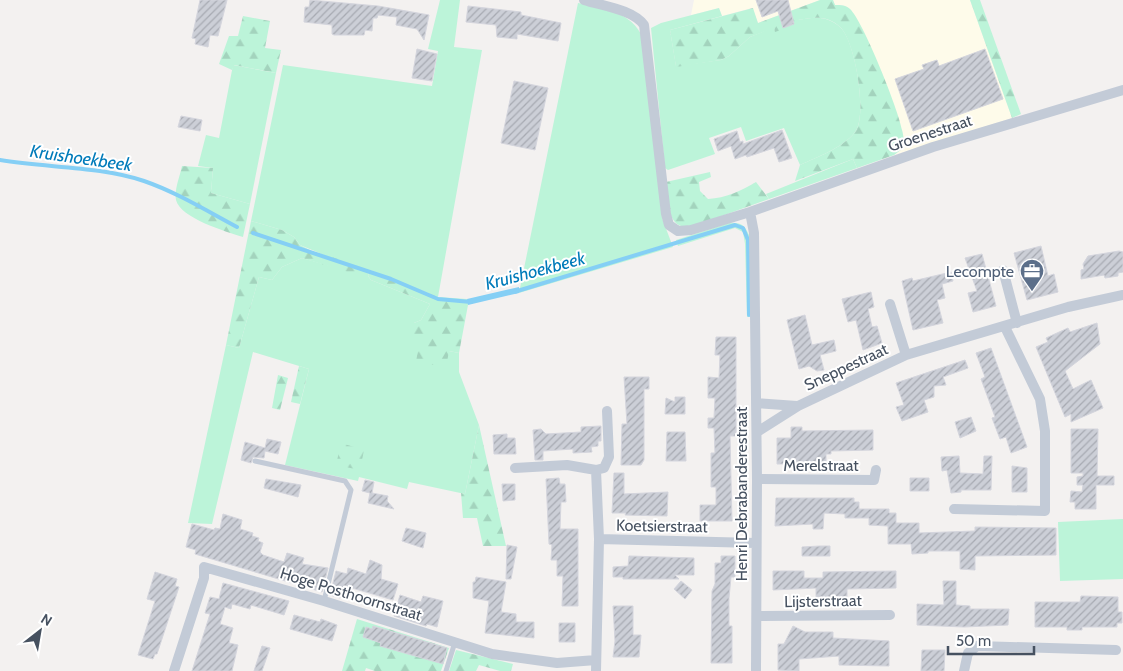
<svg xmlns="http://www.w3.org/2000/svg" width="1123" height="671" viewBox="0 0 1123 671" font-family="Cabin,sans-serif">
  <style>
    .commercial { fill: #fefbea }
    .green { fill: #bcf4d9 }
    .forest { fill: url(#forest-firs) }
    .water { fill: #85cff5 }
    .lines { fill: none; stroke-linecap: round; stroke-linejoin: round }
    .stream { stroke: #85cff5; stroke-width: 4 }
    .building { fill: url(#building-hatch); stroke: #d4d5dd }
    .lane { stroke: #c3cbd7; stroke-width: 5 }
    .street { stroke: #c3cbd7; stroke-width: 10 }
    .labels { text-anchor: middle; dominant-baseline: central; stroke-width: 4; stroke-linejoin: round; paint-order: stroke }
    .street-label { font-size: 16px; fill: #465160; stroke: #fff }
    .service-label { font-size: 16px; fill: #4e5e75; stroke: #fff; text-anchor: end }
    .water-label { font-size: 18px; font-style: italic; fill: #007bba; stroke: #fff }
  </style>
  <defs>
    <pattern id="forest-firs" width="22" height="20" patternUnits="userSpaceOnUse" patternTransform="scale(1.25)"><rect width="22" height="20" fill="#bcf4d9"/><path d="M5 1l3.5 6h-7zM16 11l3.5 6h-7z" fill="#a3d3bd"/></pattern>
    <pattern id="building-hatch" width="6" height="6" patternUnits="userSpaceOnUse" patternTransform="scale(1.25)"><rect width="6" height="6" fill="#cccfd7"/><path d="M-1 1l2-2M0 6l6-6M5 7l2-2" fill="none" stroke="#a7aab2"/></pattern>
  </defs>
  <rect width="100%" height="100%" fill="#f3f1f0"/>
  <path class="commercial" d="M694,0H820L758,23L752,8L722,16L719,8L691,15Z
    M833,0H970L1012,118L894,155L902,149L856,19L850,9L842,5H835Z"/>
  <path class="green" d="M440,0H460L454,47L482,50L438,297L370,270L368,276L371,280L430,304L421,320L414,323L449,351L459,353V372L479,425L465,494L409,482L407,489L359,477L358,481L285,465L309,369L253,352L212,524L188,523L226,345L239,348L259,277L272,280L282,267L302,258L362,275L324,255L300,245L294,237L282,230L251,221L283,65L432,86L438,51L428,49Z
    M578,3C605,9 631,11 643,38L662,218L673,247L519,293Z
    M719,8L722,16L670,30L676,66L721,60L729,56L750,37L774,27L775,31L798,23L797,20C814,17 826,15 840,27C855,39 868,116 855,132C843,148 817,157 800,165L784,128L746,141L741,127L709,138L715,154L668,170L665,168L651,28L661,23Z
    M233,65L276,73L250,204L211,193L213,168L198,166L206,135L219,138Z
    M853,159L857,168L769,199L766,194Z
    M729,223C742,222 745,226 750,237L752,315L747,317L745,244L743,232L735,228L678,246L676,240Z
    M1123,519V579L1060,581L1058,522Z"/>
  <path class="forest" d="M820,0H833L835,5C841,5 846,5 850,9C863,21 899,111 902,130C904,137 904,142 902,149L894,155L857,168L853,159L795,181L800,165C817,157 843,148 855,132C868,116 855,40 840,27C827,15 814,17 798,20V24L775,32L774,28L750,37L729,56L721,60L676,67L670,30L753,8L758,23Z
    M970,0H980L1021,114L1012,118Z
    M243,16L270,21L265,48L281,50L276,73L234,65L232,70L219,64L229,36H238Z
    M182,166L213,168L211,193L250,204L243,237C227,232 180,218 176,200C174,190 180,176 182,166Z
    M710,172L711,177L699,182L700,191L708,199C726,198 741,191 756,182L769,199L694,226C690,226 684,227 681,226C666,221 668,194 666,182Z
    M251,221L282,230L294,237L300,245L312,251L364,267L362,276L357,275L302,258L282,267L272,280L259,277L239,348L226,345Z
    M370,270L438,297L467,299L468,305L459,353L449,351L447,362L441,366L416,362L418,350L410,348L411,329L414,323L421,320L430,304L371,280L368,276Z
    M299,366L309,369L300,404L291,402Z
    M278,375L288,378L280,410L272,408Z
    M479,425L506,546H483L477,518H463L461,493L465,494Z
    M341,443L364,450L360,470L336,465Z
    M357,619L449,648L441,671H375L366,668L365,671H342Z
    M456,650L513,664L511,671H500L479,665L476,671H449Z"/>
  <path class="water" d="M519,287V293L468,305L467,299Z"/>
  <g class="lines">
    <path class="stream" d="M0,160C47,168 99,166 144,181C176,192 207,211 237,227
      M253,233L391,279L438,299L471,302
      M514,292L735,225L743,228L748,240L749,315"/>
  </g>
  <path class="building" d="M200,0H227L218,36L210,35L208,47L195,44L196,39L192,38Z
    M310,0L378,6L429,15L424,40L417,29L396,25L397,17L378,15L377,18H373L372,31L365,30L364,35H334L332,34V25L304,22L305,7H309Z
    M756,0H788L794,24L783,28L778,11L762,17Z
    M468,6L521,12V15L561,23L558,41L517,34V39L497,37L496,25L466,22Z
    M417,49L437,54L432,81L412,78Z
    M985,49L1003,99L913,131L895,79L924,69L922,65L937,60L939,66Z
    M514,81L548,88L535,150L501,143Z
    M181,116L202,120L200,131L178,127Z
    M782,130L792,158L779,162L774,148L747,157L746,155L735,159L731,146L718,151L714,139L737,131L740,142L743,141V144Z
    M1041,246L1048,276L1054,274L1058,292L1027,300L1014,253Z
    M1119,251L1123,252V272L1118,273V276L1105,278L1104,275L1081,279V270L1084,269L1083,264L1088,256Z
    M982,254L996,306L973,312L968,293L977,291L965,258Z
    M951,272L953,281L942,284L945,298L937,300L943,323L913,330L902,281L912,278L913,281Z
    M871,292L874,307L868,309L872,327L877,326L882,343L863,350L856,320L848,322L842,299Z
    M805,315L812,345L834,340L836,351L820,355L824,370L817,371L809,366L799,369L787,320Z
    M1097,323L1100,344L1065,371L1073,389L1091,380L1103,408L1071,422V414L1065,417L1036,347L1048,342L1046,338L1068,328L1070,332Z
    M716,337H736V436H730L732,521H700V505H716V487H711V453H715L714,428H708V418H714L715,398H708V377L719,378L720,355H715Z
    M991,348L1027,447L1011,453L1006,437L1000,439L992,418L995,417L981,379L985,377L976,353Z
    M965,360L968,368L943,377L946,385L934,386V397L924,400L928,412L902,421L896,407L904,405L896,383Z
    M624,377H649V389H644V460L641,465H621L622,424H627Z
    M675,397H685V414H665L666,398L675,402Z
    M971,417L976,431L960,438L955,422Z
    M601,426V441H598V446L591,447L592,452L573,453V449L543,451V460H535L533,430L541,429L546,434L581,432V427Z
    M791,427H802V431L873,430V450L831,451V454H826V464H777V438H791Z
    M1071,429H1098L1097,476H1114V485H1096V509H1075V502H1070L1071,491L1082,492L1083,485H1077V477L1083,476V473H1071Z
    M667,432H685L686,461H666Z
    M507,434V438H515L516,454H494L493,435Z
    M267,439L281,442L278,454L265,451L264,458L253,457L251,463L241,460L245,442L265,448Z
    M959,456L960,473L983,474L984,456H992L991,490H961V492L951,493L947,470L942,471L941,457Z
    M1012,466L1027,468V492H1012Z
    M614,473H624V494L668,492L667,516L625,515L626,513H612Z
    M559,478L560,484H565L566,502H561L560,529H578V606H562L563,576H557V560H551L552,545L549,544L546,479Z
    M910,478H929V491H910Z
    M266,479L301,485L298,497L264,488Z
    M365,480L374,482L372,493L388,496L387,501L394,509L368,503L370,493L362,491Z
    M502,484H515V500L503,501Z
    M776,498H854V502H859V509H889V513H896V523H919V533L975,531V527L1056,528V555L975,556V570L960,569V551H928V553L912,554L911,544H888V526L869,525V518H845V514L824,513L823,529H813V524L775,526Z
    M223,514L242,520L240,529L253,533L252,536L259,538L258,541L263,543L260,552L263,555L284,562L287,553L304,558L302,564L328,568L322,592L195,554L196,550L186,547L192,524L214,530L215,528L220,529Z
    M406,528L426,533L423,548L402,541Z
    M507,545L517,547L511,579H506Z
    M820,546H830V556H802V547Z
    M629,556L694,558V575H675L679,579H623V577H613V567L628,566Z
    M721,556H735V577H731L729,598V626H732V663H711L712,591L715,584V563H721Z
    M370,560L382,565L381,579L398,584L393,600L352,588V591L343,588L340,598L330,595L336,571L347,574L348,568L366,574Z
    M773,571H804V578H823V572L896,571V588L847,589V597H816V588L773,590Z
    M155,572L177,579L175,586L179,587L157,654H155L153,659L138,655L155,601L147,599Z
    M476,577L506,582L501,612L516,614V622H534V638L485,633L489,601L473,598V582H475Z
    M681,581L692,590L685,599L674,589Z
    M943,581H956V605L970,606V609H1009L1008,625L964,627L917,625V604L944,605Z
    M223,583L289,601L284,615L251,605L250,609L232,604L231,609L225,607L220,624L233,628L229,643L238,645L232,671H192L210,614L205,613L210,597L219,599Z
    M400,595L421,602L423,596L443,601L437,627L427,624L426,626L394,616Z
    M1081,596L1118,597V612H1122V623H1117V627H1082V630H1067V627H1035V602H1080Z
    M613,606H633V635H641L639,657H613L615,641Z
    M294,615L320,622L321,619L337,625L332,641L290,629Z
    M559,623H575V642H559Z
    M373,626L447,648L443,664L380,646L381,643L363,637L366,627L372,629Z
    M793,626L805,632H833V638L889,641V666L839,665V656L799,659V671L778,670V644H784Z
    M262,646L270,648L262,671H254Z
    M922,650H945L944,671H921Z"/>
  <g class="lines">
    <path class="lane" d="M255,461L345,481L351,490L324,601
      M446,671L455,642"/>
    <path class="street" d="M584,0C602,6 632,9 644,25L666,214L669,225L678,231L691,230L750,212L933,147L1123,90
      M750,212L754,233L757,479L756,671
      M1003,270L1017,323
      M890,304L906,355
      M756,403L797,406
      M757,432L798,406L906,355L1068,307L1123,295
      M515,468L567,465L596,470
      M757,479L874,480L876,470
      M954,509L1045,511V431L1040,399L1005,327
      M599,539L755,543
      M757,616L890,615
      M174,671L204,578V567L324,601L492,654L557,663L596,660
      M596,671L599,539L596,470L604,468L609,457L607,411
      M964,671L968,653L977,646L1116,650"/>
  </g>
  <defs>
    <symbol id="office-pin" viewBox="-11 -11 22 30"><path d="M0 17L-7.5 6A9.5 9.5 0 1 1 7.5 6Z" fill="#5c6f8a" stroke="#fff"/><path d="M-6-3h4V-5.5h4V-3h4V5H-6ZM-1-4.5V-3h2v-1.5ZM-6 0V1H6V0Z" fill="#fff"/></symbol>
  </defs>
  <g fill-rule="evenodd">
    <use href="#office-pin" x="1018" y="257" width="28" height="38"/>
  </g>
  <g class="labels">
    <g class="street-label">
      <text transform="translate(930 133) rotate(-18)">Groenestraat</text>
      <text transform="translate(846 367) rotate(-25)">Sneppestraat</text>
      <text x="821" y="465">Merelstraat</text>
      <text transform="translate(741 494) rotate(-90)">Henri Debrabanderestraat</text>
      <text transform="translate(662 526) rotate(1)">Koetsierstraat</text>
      <text transform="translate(351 594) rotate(17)">Hoge Posthoornstraat</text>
      <text transform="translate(823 601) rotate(-1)">Lijsterstraat</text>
    </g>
    <g class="service-label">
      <text x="1014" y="271">Lecompte</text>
    </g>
    <g class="water-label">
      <text transform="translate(81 158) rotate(8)">Kruishoekbeek</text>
      <text transform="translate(535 271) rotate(-15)">Kruishoekbeek</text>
    </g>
  </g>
  <g transform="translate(40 631) rotate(31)" stroke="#ffffff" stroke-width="4" paint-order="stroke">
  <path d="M0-4L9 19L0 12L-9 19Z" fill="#465160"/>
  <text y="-8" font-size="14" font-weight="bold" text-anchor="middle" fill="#465160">N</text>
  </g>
  <path d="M948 646v8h86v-8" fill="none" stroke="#465160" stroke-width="2.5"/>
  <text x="956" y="646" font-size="15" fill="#465160" stroke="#ffffff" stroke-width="4" paint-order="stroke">50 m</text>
</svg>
